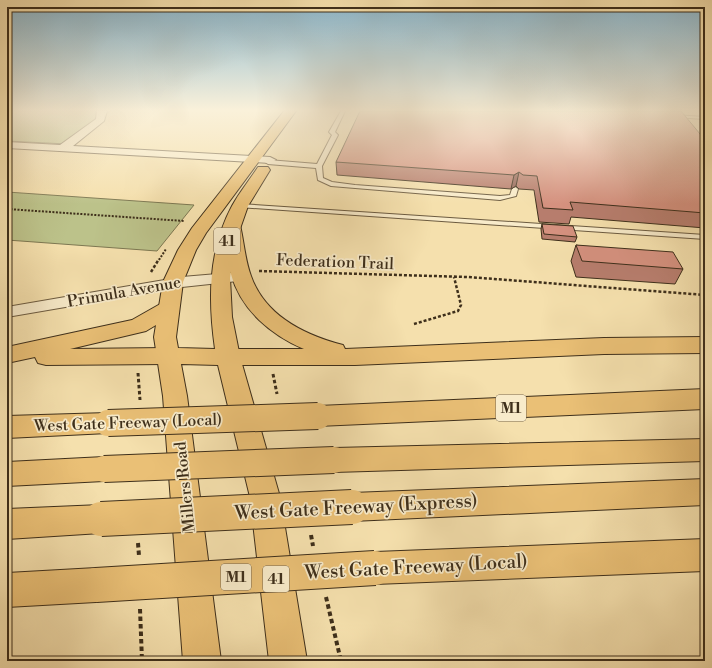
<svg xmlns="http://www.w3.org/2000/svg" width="712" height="668" viewBox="0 0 712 668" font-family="'Libre Bodoni',serif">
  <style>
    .green { fill: #bcc28a; stroke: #7d7852 }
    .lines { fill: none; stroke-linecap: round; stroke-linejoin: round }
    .service-casing { stroke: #6c5b40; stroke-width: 2 }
    .minor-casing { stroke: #6c5b40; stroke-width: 2 }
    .primary-casing { stroke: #3e2f1b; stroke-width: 2 }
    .motorway-casing { stroke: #3e2f1b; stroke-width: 2 }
    .path-far3 { stroke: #3e2f1b; stroke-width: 2; stroke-dasharray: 2 1.5; stroke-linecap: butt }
    .path-far2 { stroke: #3e2f1b; stroke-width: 2.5; stroke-dasharray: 3 2; stroke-linecap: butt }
    .path-far1 { stroke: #3e2f1b; stroke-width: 3; stroke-dasharray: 3.5 2.5; stroke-linecap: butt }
    .path { stroke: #3e2f1b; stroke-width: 4; stroke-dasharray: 4.5 3; stroke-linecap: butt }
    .service { fill: #f8ebca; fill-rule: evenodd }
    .minor { fill: #f8ebca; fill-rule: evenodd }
    .primary { fill: #eac076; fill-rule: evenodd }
    .motorway { fill: #eac076; fill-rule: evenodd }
    .motorway-bridge-far1-casing { stroke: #3e2f1b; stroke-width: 28; stroke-linecap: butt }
    .motorway-bridge-casing { stroke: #3e2f1b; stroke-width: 36; stroke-linecap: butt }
    .motorway-bridge-far1 { stroke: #eac076; stroke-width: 26 }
    .motorway-bridge { stroke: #eac076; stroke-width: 34 }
    .wall { fill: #b77d6d; stroke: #3e2f1b }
    .shaded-wall { fill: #956659; stroke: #3e2f1b }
    .building { fill: #d5917f; stroke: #3e2f1b }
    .labels { text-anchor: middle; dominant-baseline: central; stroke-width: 3.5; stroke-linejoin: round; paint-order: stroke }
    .shield { fill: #f8ebca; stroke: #766750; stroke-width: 1 }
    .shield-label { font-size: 15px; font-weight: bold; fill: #3e2f1b }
    .street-label { font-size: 16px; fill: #3e2f1b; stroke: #f8ebca }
    .near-street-label { font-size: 19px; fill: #3e2f1b; stroke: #f8ebca }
  </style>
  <rect width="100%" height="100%" fill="#f5e0ad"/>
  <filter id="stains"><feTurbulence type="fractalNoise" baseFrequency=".005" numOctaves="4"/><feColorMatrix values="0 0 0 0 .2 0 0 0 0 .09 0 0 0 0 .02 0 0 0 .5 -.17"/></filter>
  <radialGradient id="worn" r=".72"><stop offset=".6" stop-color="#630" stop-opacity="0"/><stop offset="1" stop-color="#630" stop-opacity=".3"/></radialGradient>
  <path class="green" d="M7,111H96V120L67,144L7,141Z
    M7,192L194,205L157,251L7,240Z"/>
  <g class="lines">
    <defs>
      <path id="service" d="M341,111H345L335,132L338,135L322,166L323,178L332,182L355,185L500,196L510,195L512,189L515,187L518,189L516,196L500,200L331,186L318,180L316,168L268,164L265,162L268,160L317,164L332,135L329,132Z
        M674,115L705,117V119L672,117V116Z
        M240,204L705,235V239L238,207V205Z"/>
      <path id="minor" d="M97,111H107L104,121L73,146L270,157L276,160L270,163L7,148V142L60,145L96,119Z
        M241,272L247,274L249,277L247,280L182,287L7,317V307L182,277Z"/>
      <path id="primary" d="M284,111H296L206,233L196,250L183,282L176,337L178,348L215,349C208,300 208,251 232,206C239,193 248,182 256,170L258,167H268L270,170L248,206L235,243L230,278L232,317L240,357L280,497L307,661H269L250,497L218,365L181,364L187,396L221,661H183L163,396L154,337L163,282L178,250L192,228Z"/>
      <path id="motorway" d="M232,220L238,221L240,225C244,242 245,260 251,276C265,316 305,335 343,345L345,349L604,338L705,337V353L604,354L355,365H228L220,363L216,357L220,351L228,349H304C271,335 241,310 231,274C226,258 226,241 224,225L226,221Z
        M169,301L176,303L179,308L176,313L146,331L70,349L168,348L176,350L180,356L176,362L168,364L46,365L38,363L35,357L7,363V347L132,320L162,303Z
        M705,389V409L318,426L309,423L305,416L309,409L318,406Z
        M108,413L117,416L121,423L117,430L108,433L7,438V416Z
        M705,439V461L334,472L324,468L320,460L324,452L334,448Z
        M104,457L114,460L118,469L114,478L104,481L7,486V462Z
        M705,479V505L352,521L341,517L337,507L341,497L352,493Z
        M101,505L112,509L116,519L112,529L101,533L7,539V509Z
        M705,539V571L375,584L363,580L359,568L363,556L375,552Z
        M96,568L108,573L113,585L108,597L96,602L7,607V573Z"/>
    </defs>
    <use href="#service" class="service-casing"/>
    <use href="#minor" class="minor-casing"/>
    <use href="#primary" class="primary-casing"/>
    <use href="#motorway" class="motorway-casing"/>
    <path class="path-far3" d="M7,209L184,221
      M159,260L166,249"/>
    <path class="path-far2" d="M259,271L468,277L705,295
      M151,272L159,259
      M414,324L458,311L461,305L454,277"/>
    <path class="path-far1" d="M138,373L140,400
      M273,374L277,394"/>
    <path class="path" d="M311,535L313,546
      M138,543L139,556
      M326,597L341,661
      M140,609L142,661"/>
    <use href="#service" class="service"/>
    <use href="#minor" class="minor"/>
    <use href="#primary" class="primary"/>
    <use href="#motorway" class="motorway"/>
    <defs>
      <path id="motorway-bridge-far1" d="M108,423L318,416
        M104,469L334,460"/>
      <path id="motorway-bridge" d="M101,519L352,507
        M96,585L375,568"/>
    </defs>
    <use href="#motorway-bridge-far1" class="motorway-bridge-far1-casing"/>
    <use href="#motorway-bridge" class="motorway-bridge-casing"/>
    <use href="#motorway-bridge-far1" class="motorway-bridge-far1"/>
    <use href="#motorway-bridge" class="motorway-bridge"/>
  </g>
  <path class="wall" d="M705,140V228L571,217L569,224L539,222L534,190L519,189L516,186L511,189L337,175L336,162Z
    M542,224L577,237L575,242L542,239L541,229Z
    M576,245L683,269L675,284L576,277L571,261Z"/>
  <path class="shaded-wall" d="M519,172L516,186L511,189L514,175Z"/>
  <path class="building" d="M360,111H681L705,140V213L570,202L573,210L543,208L537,176L523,175L519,172L514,175L336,162Z
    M542,224L573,226L577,237L544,234Z
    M576,245L673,252L683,269L582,261Z"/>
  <linearGradient id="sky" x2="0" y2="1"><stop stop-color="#89b8d0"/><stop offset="0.54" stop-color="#faf1da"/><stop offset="1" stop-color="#faf1da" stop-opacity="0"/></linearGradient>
  <rect width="712" height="204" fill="url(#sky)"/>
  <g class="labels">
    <g class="shield">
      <rect x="214" y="228" width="26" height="26" rx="3"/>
      <rect x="496" y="395" width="30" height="26" rx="3"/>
      <rect x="221" y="564" width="30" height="26" rx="3"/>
      <rect x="263" y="566" width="26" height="26" rx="3"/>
    </g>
    <g class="shield-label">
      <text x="227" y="241">41</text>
      <text x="511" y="408">M1</text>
      <text x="236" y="577">M1</text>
      <text x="276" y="579">41</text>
    </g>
    <g class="street-label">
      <text transform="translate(335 262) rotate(2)">Federation Trail</text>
      <text transform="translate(124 292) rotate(-10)">Primula Avenue</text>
      <text transform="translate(128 423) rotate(-2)">West Gate Freeway (Local)</text>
      <text transform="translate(185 487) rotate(-96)">Millers Road</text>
    </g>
    <g class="near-street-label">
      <text transform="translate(356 507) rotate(-3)">West Gate Freeway (Express)</text>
      <text transform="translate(416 567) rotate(-3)">West Gate Freeway (Local)</text>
    </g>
  </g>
  <rect width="712" height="668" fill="none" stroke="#f5e0ad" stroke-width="24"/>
  <rect x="8" y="8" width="696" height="652" fill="none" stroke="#3e2f1b" stroke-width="2"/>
  <rect x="12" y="12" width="688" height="644" fill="none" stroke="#3e2f1b"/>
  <rect width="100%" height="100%" filter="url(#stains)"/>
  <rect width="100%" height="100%" fill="url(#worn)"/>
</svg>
